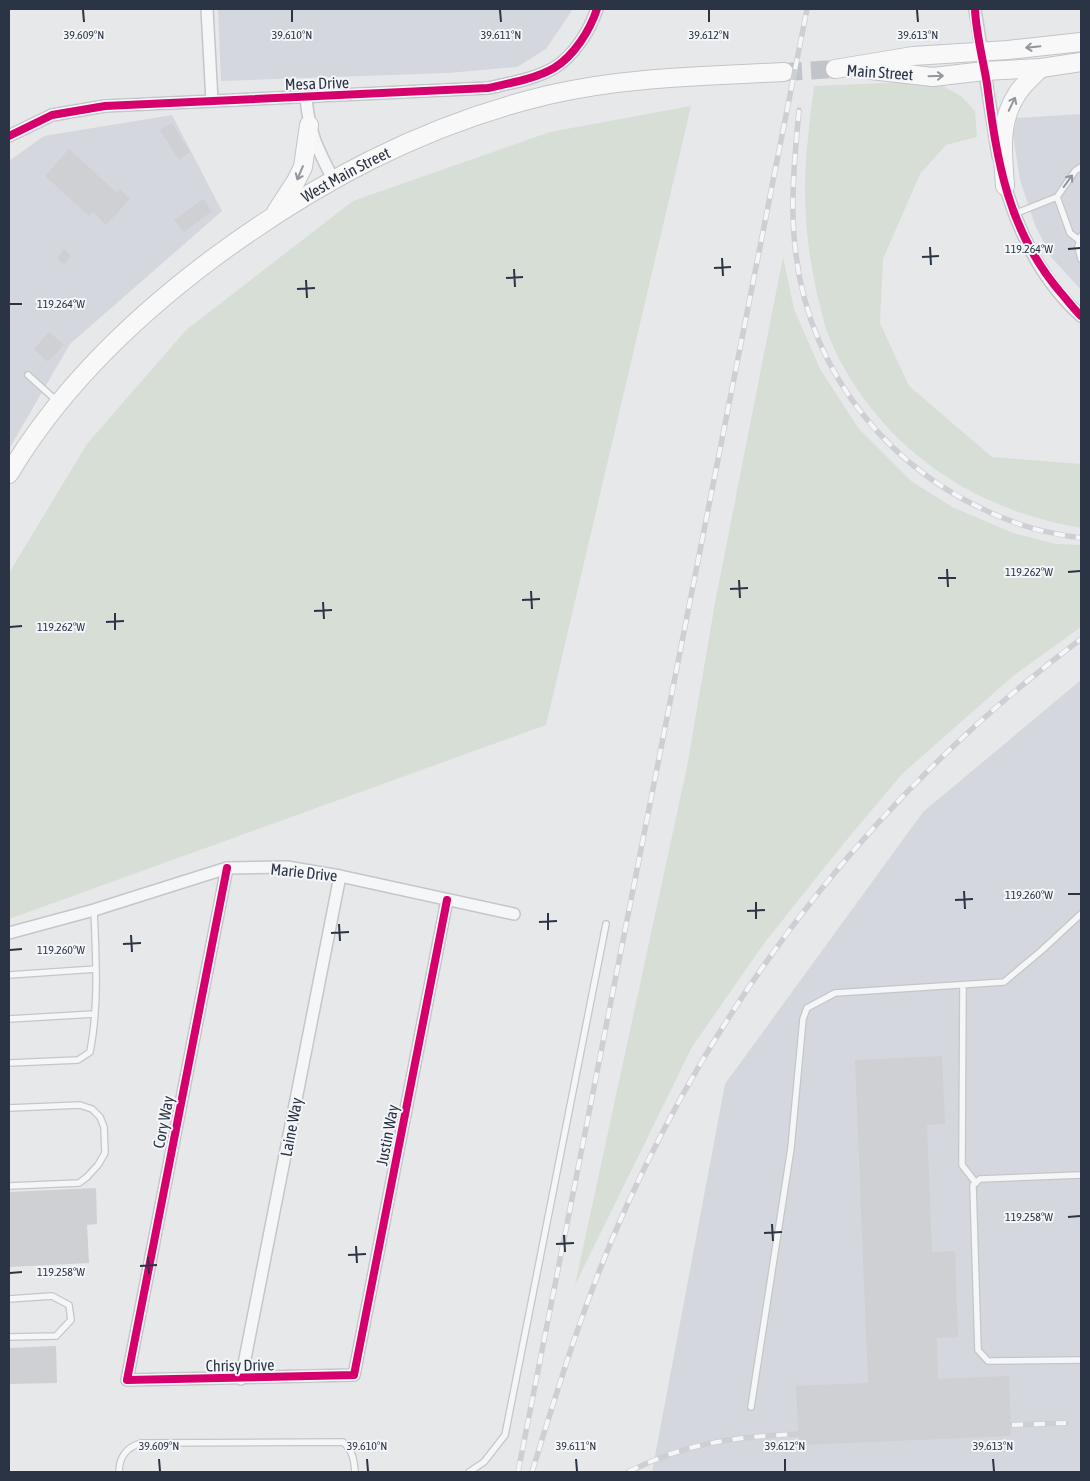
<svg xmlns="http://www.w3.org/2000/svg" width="1090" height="1481" viewBox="0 0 1090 1481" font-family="'Asap Condensed',sans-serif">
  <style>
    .built { fill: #d4d7dd }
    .green { fill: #d6ded6 }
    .building { fill: #ced0d3 }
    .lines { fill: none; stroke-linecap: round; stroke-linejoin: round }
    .primary-tunnel { stroke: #c1c4c9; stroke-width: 18; stroke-dasharray: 18 9; stroke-linecap: butt }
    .service-casing { stroke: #c4c6c8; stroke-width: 8 }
    .minor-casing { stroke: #c4c6c8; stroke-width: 14 }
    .primary-casing { stroke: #c2c5c8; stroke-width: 20 }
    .service { stroke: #f5f6f7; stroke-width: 5.5 }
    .minor { stroke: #f5f6f7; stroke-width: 11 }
    .primary { stroke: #f8f8f8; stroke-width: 18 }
    .rail-casing { stroke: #cecfd2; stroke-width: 5.5 }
    .rail { stroke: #f4f6f9; stroke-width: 4; stroke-dasharray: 11; stroke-linecap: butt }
    .cycleway-casing { stroke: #f4f6f9; stroke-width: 11 }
    .cycleway { stroke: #d6006c; stroke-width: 8 }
    .oneway { stroke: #92969e }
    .oneway2 { stroke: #90959e }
    .ticks { fill: none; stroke: #2b3445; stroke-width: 2 }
    .labels { text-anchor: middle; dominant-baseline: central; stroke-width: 4; stroke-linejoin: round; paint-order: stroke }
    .street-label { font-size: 16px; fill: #2b3445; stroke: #f4f6f9 }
    .ticks-label { font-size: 12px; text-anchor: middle; fill: #2b3445; stroke: #f4f6f9; stroke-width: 4; stroke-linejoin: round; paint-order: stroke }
  </style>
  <rect width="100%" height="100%" fill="#e6e8ea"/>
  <path class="built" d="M218,9H573L546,49L517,67L448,73L221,81Z
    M1081,114V290L1051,257L1035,225L1020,180L1013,135L1017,118Z
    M172,115L222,211L70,344L9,449V161L44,136Z
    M1081,680V1472H652L725,1084L923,812Z"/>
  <path class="green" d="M911,82L943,86L961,96L975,111L977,137L946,145L920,174L883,259L880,323L909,386L992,457L1081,464V528C989,512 910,467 857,389C844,369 832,348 825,325C813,282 805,236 805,191C805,156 810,120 814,86Z
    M691,106L546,725L9,919V573L87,444L186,330L353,201L550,132Z
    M783,257L794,309L820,369L859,429L911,481L952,507L1013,533L1056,544L1081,545V627L1013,676L902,774L844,843L765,942L692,1047L575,1285L687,767L715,603Z"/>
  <path class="building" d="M172,123L190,152L179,160L160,130Z
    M69,149L117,193L120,189L130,199L106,225L93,212L89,216L45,176Z
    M203,199L212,211L184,232L174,220Z
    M64,249L71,256L64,264L57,258Z
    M49,332L64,345L48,362L34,349Z
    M942,1056L945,1124L927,1125L932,1252L955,1251L958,1337L937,1338L938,1379L1009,1376L1011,1436L799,1445L796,1386L868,1383L855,1060Z
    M96,1188L97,1224L87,1225L89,1263L9,1267V1192Z
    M56,1346L57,1383L9,1384V1348Z"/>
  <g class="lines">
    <path class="primary-tunnel" d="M784,72L835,69"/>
    <defs>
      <path id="service" d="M1057,197L1070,233L1079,240
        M1014,214L1057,197L1075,171L1081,167
        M1081,236L1078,247L1081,259
        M28,375L58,402
        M9,975L96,969
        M963,985L962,1165L976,1183
        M9,1019L94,1014
        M9,1063L78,1060L90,1052C99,1006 96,957 94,910
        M9,1108L80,1105L92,1109L100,1117L104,1127L105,1153L98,1165L87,1177L79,1183L9,1186
        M1081,1175L980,1179L973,1185L978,1350L988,1361L1081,1360
        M9,1299L52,1296L69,1305L71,1320L56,1336L9,1337
        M751,1407L791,1148L803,1019L807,1008L835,993L1004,982L1041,951L1081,914
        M119,1472C119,1457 127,1447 141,1443L343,1442C353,1451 354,1460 355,1472
        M469,1472L484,1462L505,1435L606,924"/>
      <path id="minor" d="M207,9L212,101
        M975,9L998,156
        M306,98C309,132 317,148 333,179
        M9,136L52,115L105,106L488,88C510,83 535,79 554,68C574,56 590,30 597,9
        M1004,181C1018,232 1041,280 1081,316
        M227,868L127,1380L354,1375L447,900
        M9,933L94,910L227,868L287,867L340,876L514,914
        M241,1379L340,876"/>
      <g id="primary">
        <path d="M835,69L913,56L1008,50L1081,42"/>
        <path d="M871,70L933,77L984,71L1041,68L1081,62"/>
        <path d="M1005,186C1003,154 998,123 1017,94C1023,84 1033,76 1041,68"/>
        <path d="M276,212L296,181L303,167L309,125"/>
        <path id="s1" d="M9,474C60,388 132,319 212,259C315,183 422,125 548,95C625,77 705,76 784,72"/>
      </g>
    </defs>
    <use href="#service" class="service-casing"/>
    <use href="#minor" class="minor-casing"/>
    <use href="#primary" class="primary-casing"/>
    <use href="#service" class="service"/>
    <use href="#minor" class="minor"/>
    <use href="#primary" class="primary"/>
    <defs>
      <path id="rail" d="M799,110C795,155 790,201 795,246C808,377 896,481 1019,524C1039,531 1060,535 1081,538
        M1012,1425L1066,1423
        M518,1472L807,9
        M532,1472C560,1381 588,1290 628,1203C730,979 884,786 1081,639
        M628,1472C686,1443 733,1437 797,1434"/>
    </defs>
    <use href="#rail" class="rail-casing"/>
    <use href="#rail" class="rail"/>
    <defs>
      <path id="cycleway" d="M975,9C976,34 983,59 987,84C997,162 1008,231 1061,293C1068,301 1074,309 1081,316
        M9,136L52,115L105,106L488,88C510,83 535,79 554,68C574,56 590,30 597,9
        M227,868L127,1380L354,1375L447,900"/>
    </defs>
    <use href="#cycleway" class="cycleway-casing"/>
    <use href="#cycleway" class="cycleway"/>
  </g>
  <defs><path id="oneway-shaft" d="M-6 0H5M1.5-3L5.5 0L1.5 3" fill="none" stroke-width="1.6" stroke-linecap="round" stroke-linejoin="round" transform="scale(1.25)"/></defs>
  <g class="oneway">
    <use href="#oneway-shaft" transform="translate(1033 47) rotate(174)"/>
    <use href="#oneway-shaft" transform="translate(936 76) rotate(-2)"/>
    <use href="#oneway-shaft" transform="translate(1012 104) rotate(-64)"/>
    <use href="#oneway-shaft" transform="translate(300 173) rotate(113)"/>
  </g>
  <use class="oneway2" href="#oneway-shaft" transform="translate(1068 181) rotate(-54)"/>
  <path class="ticks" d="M83,10L84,22M292,10V22M500,10L501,22M709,10V22M917,10L918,22M930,247L931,265M1068,249L1080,248M922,257L939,256M722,258L723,276M714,268L731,267M514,269L515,287M506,278L523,277M306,280L307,298M297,289L315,288M10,304H22M947,569L948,587M1068,572L1080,571M938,578H956M739,580L740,598M730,589L748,588M531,591L532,609M522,600L540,599M323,602L324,619M314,611L332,610M115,613V630M106,622L124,621M10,627L22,626M964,891L965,909M1068,894H1080M955,900L973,899M756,902V919M747,911L765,910M548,913V930M539,922L557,921M339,924L340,941M331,933L349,932M131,935L132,952M123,944L141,943M10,950L22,949M1068,1217L1080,1216M772,1224L773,1241M764,1233L782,1232M564,1235L565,1252M556,1244L574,1243M356,1246L357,1263M348,1255L366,1254M148,1257L149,1274M140,1266L157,1265M10,1273L22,1272M159,1459L160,1471M367,1459L368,1471M576,1459L577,1471M785,1459V1471M993,1459L994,1471"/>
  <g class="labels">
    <g class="street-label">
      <text transform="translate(880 72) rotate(4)">Main Street</text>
      <text transform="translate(317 83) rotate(-2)">Mesa Drive</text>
      <text stroke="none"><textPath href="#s1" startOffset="456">West Main Street</textPath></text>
      <text transform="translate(304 872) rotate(6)">Marie Drive</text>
      <text transform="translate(163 1122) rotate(-79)">Cory Way</text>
      <text transform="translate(291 1127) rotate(-79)">Laine Way</text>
      <text transform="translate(387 1135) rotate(-79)">Justin Way</text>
      <text transform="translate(240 1365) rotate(-1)">Chrisy Drive</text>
    </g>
  </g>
  <g class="ticks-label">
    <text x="84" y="39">39.609°N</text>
    <text x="292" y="39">39.610°N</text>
    <text x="501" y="39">39.611°N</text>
    <text x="709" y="39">39.612°N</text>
    <text x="918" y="39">39.613°N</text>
    <text x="1029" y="253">119.264°W</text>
    <text x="61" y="308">119.264°W</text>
    <text x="1029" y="576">119.262°W</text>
    <text x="61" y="631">119.262°W</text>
    <text x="1029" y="899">119.260°W</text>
    <text x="61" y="954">119.260°W</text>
    <text x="1029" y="1221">119.258°W</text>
    <text x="61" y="1276">119.258°W</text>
    <text x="159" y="1450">39.609°N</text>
    <text x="367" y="1450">39.610°N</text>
    <text x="576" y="1450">39.611°N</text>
    <text x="785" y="1450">39.612°N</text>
    <text x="993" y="1450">39.613°N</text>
  </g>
  <rect width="1090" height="1481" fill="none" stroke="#2b3445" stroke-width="20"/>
</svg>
